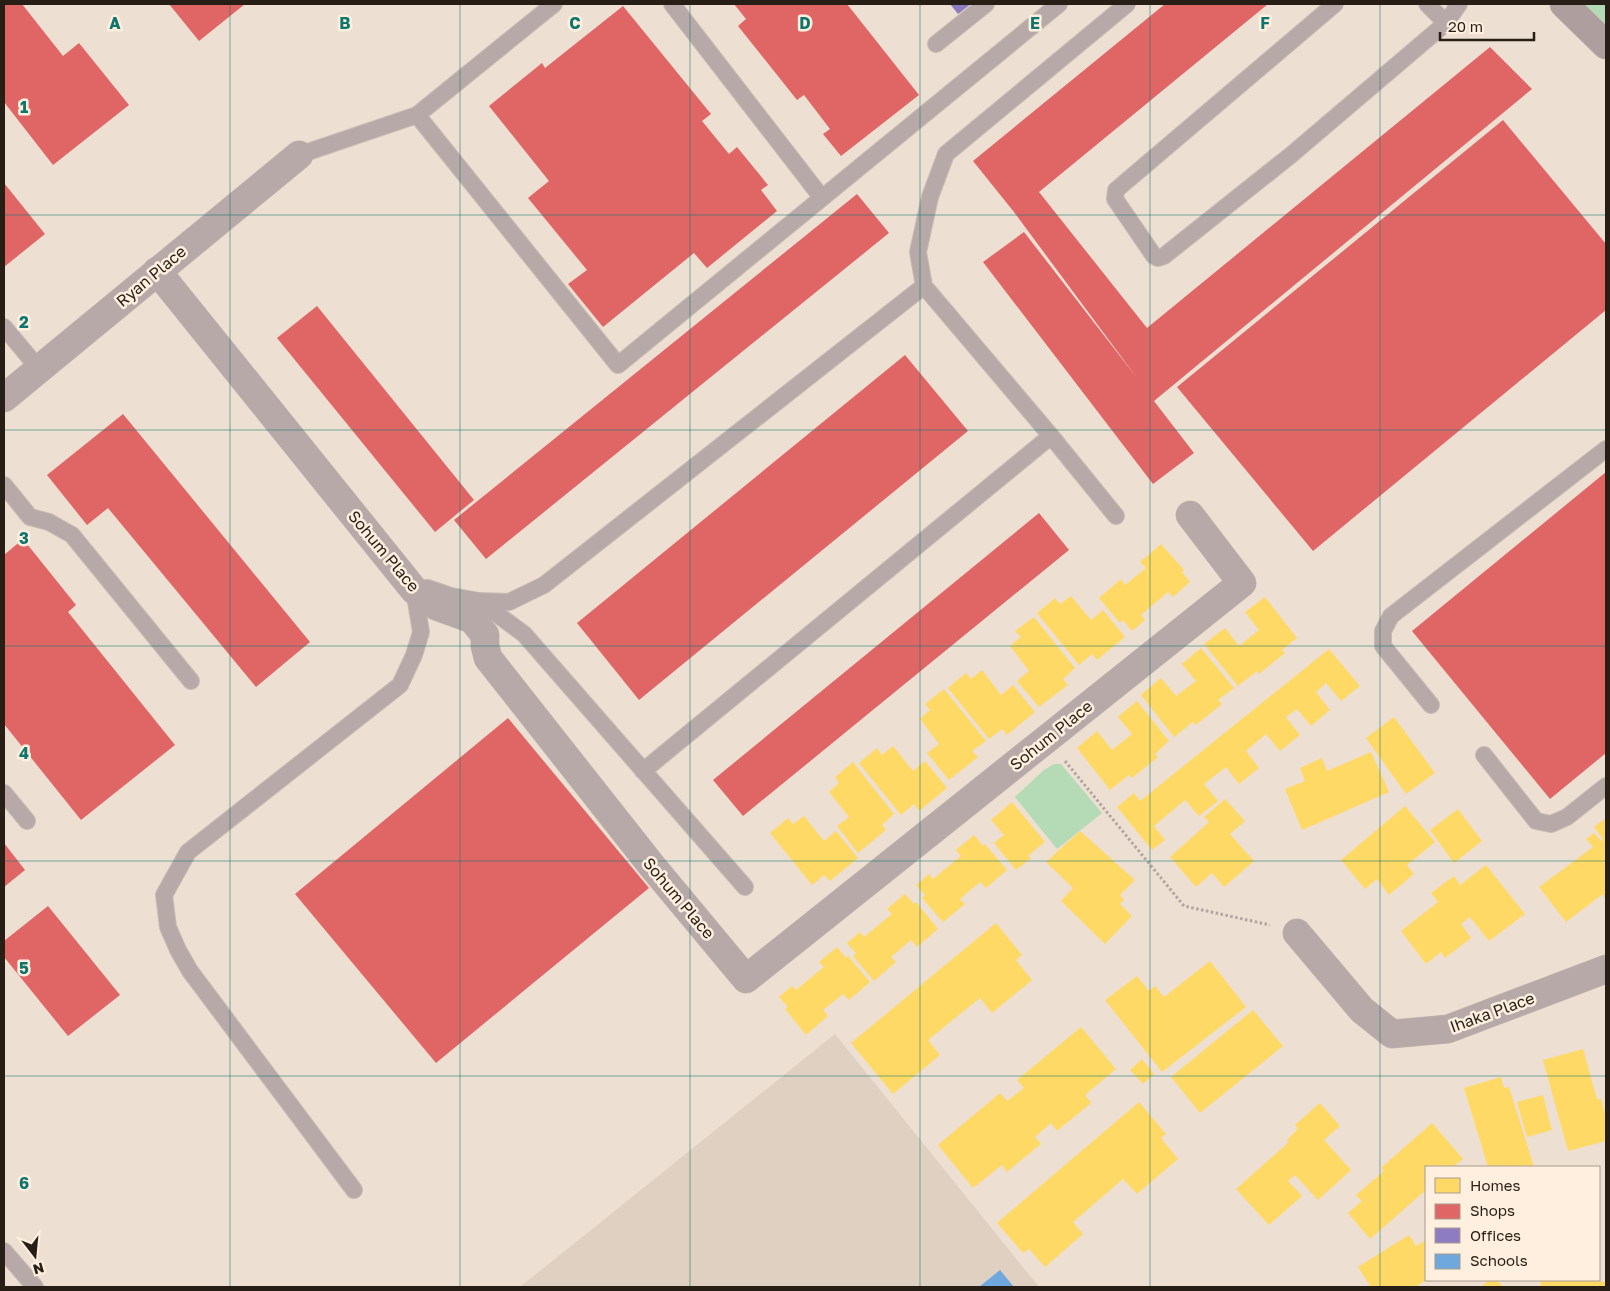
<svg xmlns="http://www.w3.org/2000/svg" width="1610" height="1291" viewBox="0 0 1610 1291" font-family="'Golos Text',sans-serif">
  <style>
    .education { fill: #dfd0c1 }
    .green { fill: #b4dbb6 }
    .homes { fill: #ffd966 }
    .shops { fill: #e06666 }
    .offices { fill: #8e7cc3 }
    .schools { fill: #6fa8dc }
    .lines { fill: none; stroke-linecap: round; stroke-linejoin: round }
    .service-casing { stroke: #c7bcb2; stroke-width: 18 }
    .minor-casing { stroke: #c7bcb2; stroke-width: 29 }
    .secondary-casing { stroke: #c7bcb2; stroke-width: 29 }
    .path { stroke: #b1a4a1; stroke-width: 3; stroke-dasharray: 2.5 2.5; stroke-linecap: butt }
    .service { stroke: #b8a9a9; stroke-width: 16 }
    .minor { stroke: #b8a9a9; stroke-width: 28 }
    .secondary { stroke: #ae9e9e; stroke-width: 28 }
    .grid { fill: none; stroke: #0f766e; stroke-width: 1; stroke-opacity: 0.55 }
    .labels { text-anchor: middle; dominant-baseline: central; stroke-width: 5; stroke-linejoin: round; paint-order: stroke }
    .street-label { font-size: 16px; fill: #271f15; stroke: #feefdf }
    .grid-label { font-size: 16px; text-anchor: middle; font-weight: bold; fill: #0f766e; stroke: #feefdf; stroke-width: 5; stroke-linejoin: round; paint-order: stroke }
  </style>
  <rect width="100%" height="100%" fill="#eddfd1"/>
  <path class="education" d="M835,1034L1039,1287H520Z"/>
  <path class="green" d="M1584,4H1606V25Z
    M1054,764H1061L1102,813L1057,849L1015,797L1044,770Z"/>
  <path class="homes" d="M1161,544L1184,570L1182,572L1190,582L1173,597L1168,592L1141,615L1145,620L1132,631L1123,620L1120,623L1099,598L1121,579L1125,585L1146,568L1140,562Z
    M1071,596L1091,620L1103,610L1125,637L1097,660L1092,654L1079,665L1037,613L1055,598L1060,604Z
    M1265,597L1297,638L1282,650L1285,653L1259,674L1257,671L1238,686L1204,644L1225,628L1239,646L1259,630L1245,612Z
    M1034,617L1075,668L1063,679L1068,685L1039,707L1017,681L1029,671L1010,646L1021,637L1015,631Z
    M1201,648L1234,688L1218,700L1222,704L1196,725L1193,722L1174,737L1141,695L1161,678L1176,696L1196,681L1182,664Z
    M1329,649L1360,686L1341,701L1326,683L1316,692L1330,710L1311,726L1297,709L1286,717L1300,735L1280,751L1266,734L1246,751L1259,768L1239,784L1226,767L1204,784L1218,801L1199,816L1185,800L1154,826L1165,840L1152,850L1117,807L1134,793L1140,801Z
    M982,670L1001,695L1013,685L1035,712L1007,735L1002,729L989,739L948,688L966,673L971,679Z
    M944,689L986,741L972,751L978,757L949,780L927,753L939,744L920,719L930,710L925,704Z
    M1137,701L1169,741L1155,754L1158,757L1132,778L1129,775L1110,790L1077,748L1097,731L1112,750L1132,734L1118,717Z
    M1394,717L1435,773L1406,794L1366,738Z
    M893,746L913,771L925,761L947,788L919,811L914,804L901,815L859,763L877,748L882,755Z
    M1371,752L1389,792L1302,830L1285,789L1305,781L1300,768L1322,758L1327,771Z
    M853,762L894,814L882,825L886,830L858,853L837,826L849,817L829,792L839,783L835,777Z
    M1225,799L1245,821L1230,834L1254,861L1224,887L1212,873L1196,887L1170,857L1209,822L1204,817Z
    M1012,802L1045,842L1028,856L1031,858L1016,870L994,843L1004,835L991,820Z
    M1405,806L1435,842L1407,865L1414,874L1389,895L1377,879L1365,889L1341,860Z
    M1458,809L1482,841L1454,863L1430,830Z
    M804,816L824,841L836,831L858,858L830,881L824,875L812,885L770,833L788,818L793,824Z
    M1606,818V900L1603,894L1566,922L1539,887L1593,847L1586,839L1594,833L1601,841L1603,839L1594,827Z
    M1080,831L1135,880L1120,895L1124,900L1120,904L1132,916L1105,944L1061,901L1073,888L1046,862Z
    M974,835L983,846L985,844L1007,870L986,888L980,882L960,899L965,904L943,922L922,898L925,895L916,885L929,874L933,879L961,856L956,850Z
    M1486,865L1525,914L1489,941L1470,917L1461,924L1471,938L1445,958L1441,952L1426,964L1401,931L1438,902L1431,893L1454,876L1460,885Z
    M905,894L914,904L916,902L938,929L917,947L911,940L891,957L896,962L874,981L853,956L856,953L847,943L860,932L864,937L892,914L887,909Z
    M996,923L1022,955L1016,960L1032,980L992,1013L980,998L928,1040L940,1055L893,1094L851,1043Z
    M837,947L846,958L848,956L870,982L849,1000L843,994L823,1010L828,1016L806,1035L785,1009L788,1007L779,997L792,986L796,990L824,967L819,962Z
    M1210,961L1246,1007L1162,1072L1105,1000L1137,976L1149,991L1155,986L1164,997Z
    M1253,1010L1283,1046L1200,1113L1171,1077Z
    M1081,1027L1116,1069L1085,1095L1091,1103L1057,1131L1051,1123L1035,1137L1041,1144L1007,1172L1002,1165L973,1188L938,1145L1000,1093L1007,1101L1024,1088L1017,1080Z
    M1583,1049L1597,1099H1601L1606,1118V1141L1568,1151L1543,1060Z
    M1142,1059L1154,1074L1143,1084L1130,1070Z
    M1501,1077L1504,1088L1509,1087L1534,1167H1488L1464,1088Z
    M1543,1095L1552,1130L1527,1137L1517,1102Z
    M1139,1102L1166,1134L1161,1138L1178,1159L1137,1194L1123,1179L1073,1222L1083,1234L1045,1267L1029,1249L1023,1253L997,1223Z
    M1320,1103L1340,1126L1324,1140L1351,1170L1318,1200L1295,1175L1288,1181L1302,1196L1269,1225L1236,1189L1289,1142L1287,1140L1298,1129L1295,1125Z
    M1432,1123L1463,1159L1453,1167H1426V1190L1370,1239L1348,1213L1362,1201L1356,1195L1384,1171L1381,1168Z
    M1409,1235L1416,1246L1426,1240V1280L1415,1287H1371L1358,1267Z
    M1489,1280H1497L1503,1287H1481Z
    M1541,1280H1585L1606,1282V1287H1540Z"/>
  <path class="shops" d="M4,4H22L63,56L79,43L129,105L53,165L4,102Z
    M169,4H245L199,41Z
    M734,4H847L919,95L841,156L823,134L830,129L804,95L797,100L738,26L746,19Z
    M1165,4H1268L1039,192L1147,328L1490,47L1532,89L1154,401L1194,453L1153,484L983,262L1024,232L1137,378L1014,212L973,161Z
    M623,6L711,114L702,121L729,154L737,147L768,185L761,190L777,211L707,268L694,253L603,327L568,284L587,270L528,198L549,181L489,106L542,63L545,68Z
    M1503,120L1606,244V310L1313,551L1177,387Z
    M4,183L45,234L4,267Z
    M857,194L889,233L486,559L454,520Z
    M317,306L474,500L435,532L277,338Z
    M905,355L968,431L639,700L577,623Z
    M123,414L310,642L256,687L108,508L87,525L47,475Z
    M1606,472V753L1550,799L1412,631Z
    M1039,513L1069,550L743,816L713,780Z
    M23,539L76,605L68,612L175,745L81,820L4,724V555Z
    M508,718L649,888L436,1063L295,894Z
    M4,843L25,870L4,887Z
    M48,906L120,995L68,1036L4,957V941Z"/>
  <path class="offices" d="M950,4H971L958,14Z"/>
  <path class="schools" d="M1000,1270L1014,1287H979Z"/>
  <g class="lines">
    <defs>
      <path id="service" d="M672,4L822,198
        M1335,4L1116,190L1115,199L1154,256L1158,258L1164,256L1291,155L1446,23L1459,4
        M1427,4L1446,23
        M936,44L986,4
        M417,115L554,4
        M299,155L417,115L618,365L1059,4
        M4,327L39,369
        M4,485L30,517L49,522L72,535L191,681
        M1116,516L1051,436L924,286L918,252L930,197L946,154L1127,4
        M479,601L524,634L745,887
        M1431,705L1383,646V631L1391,616L1606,449
        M1484,755L1536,821L1551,824L1567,817L1606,786
        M643,771L1051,436
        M4,793L27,821
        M354,1190L190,971L178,950L168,927L164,895L188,852L400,685L414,655L421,632L414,590L428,588L451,596L479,601L509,602L544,585L924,286
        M4,1251L35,1287"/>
      <path id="minor" d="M157,271L414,590L436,606L472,619L485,635V646L488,658L652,866L746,979L1242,583L1190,515
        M4,398L299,155
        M1297,933L1362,1010L1392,1034L1448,1029L1606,969"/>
      <path id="secondary" d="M1564,4L1606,45"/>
    </defs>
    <use href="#service" class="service-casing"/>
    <use href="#minor" class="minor-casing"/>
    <use href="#secondary" class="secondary-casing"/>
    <path class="path" d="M1065,761L1184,906L1270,925"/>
    <use href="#service" class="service"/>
    <use href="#minor" class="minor"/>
    <use href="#secondary" class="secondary"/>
  </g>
  <path class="grid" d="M230,4V1287M460,4V1287M690,4V1287M920,4V1287M1150,4V1287M1380,4V1287M4,215H1606M4,430H1606M4,646H1606M4,861H1606M4,1076H1606"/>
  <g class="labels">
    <g class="street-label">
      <text transform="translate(151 276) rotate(-40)">Ryan Place</text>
      <text transform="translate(384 551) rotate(50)">Sohum Place</text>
      <text transform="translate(1051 735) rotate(-39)">Sohum Place</text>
      <text transform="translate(679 898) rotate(50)">Sohum Place</text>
      <text transform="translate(1492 1012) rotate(-20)">Ihaka Place</text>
    </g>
  </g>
  <g class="grid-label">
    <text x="115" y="29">A</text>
    <text x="345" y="29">B</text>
    <text x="575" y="29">C</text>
    <text x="805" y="29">D</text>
    <text x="1035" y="29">E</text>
    <text x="1265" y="29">F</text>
    <text x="24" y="113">1</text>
    <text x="24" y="328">2</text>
    <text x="24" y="544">3</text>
    <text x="24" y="759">4</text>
    <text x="24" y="974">5</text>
    <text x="24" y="1189">6</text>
  </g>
  <rect width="1610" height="1291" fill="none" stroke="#271f15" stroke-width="10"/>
  <rect x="1425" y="1166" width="175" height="115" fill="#feefdf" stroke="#a89c8e"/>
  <rect x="1435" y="1178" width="25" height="15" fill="#ffd966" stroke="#a89c8e"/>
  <text x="1470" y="1191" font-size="15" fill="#271f15">Homes</text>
  <rect x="1435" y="1204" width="25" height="15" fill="#e06666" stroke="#a89c8e"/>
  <text x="1470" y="1216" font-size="15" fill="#271f15">Shops</text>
  <rect x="1435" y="1228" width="25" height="15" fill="#8e7cc3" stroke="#a89c8e"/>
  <text x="1470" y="1241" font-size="15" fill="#271f15">Offices</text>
  <rect x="1435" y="1254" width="25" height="15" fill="#6fa8dc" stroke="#a89c8e"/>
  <text x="1470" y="1266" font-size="15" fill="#271f15">Schools</text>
  <g transform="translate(35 1256) rotate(164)" stroke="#feefdf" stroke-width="4" paint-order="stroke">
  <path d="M0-4L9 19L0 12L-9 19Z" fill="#271f15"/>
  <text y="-8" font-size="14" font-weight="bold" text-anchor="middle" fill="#271f15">N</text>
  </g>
  <path d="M1440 32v8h94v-8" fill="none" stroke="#271f15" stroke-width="2.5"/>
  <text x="1448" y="32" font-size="15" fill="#271f15" stroke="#feefdf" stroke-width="4" paint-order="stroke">20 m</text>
</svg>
